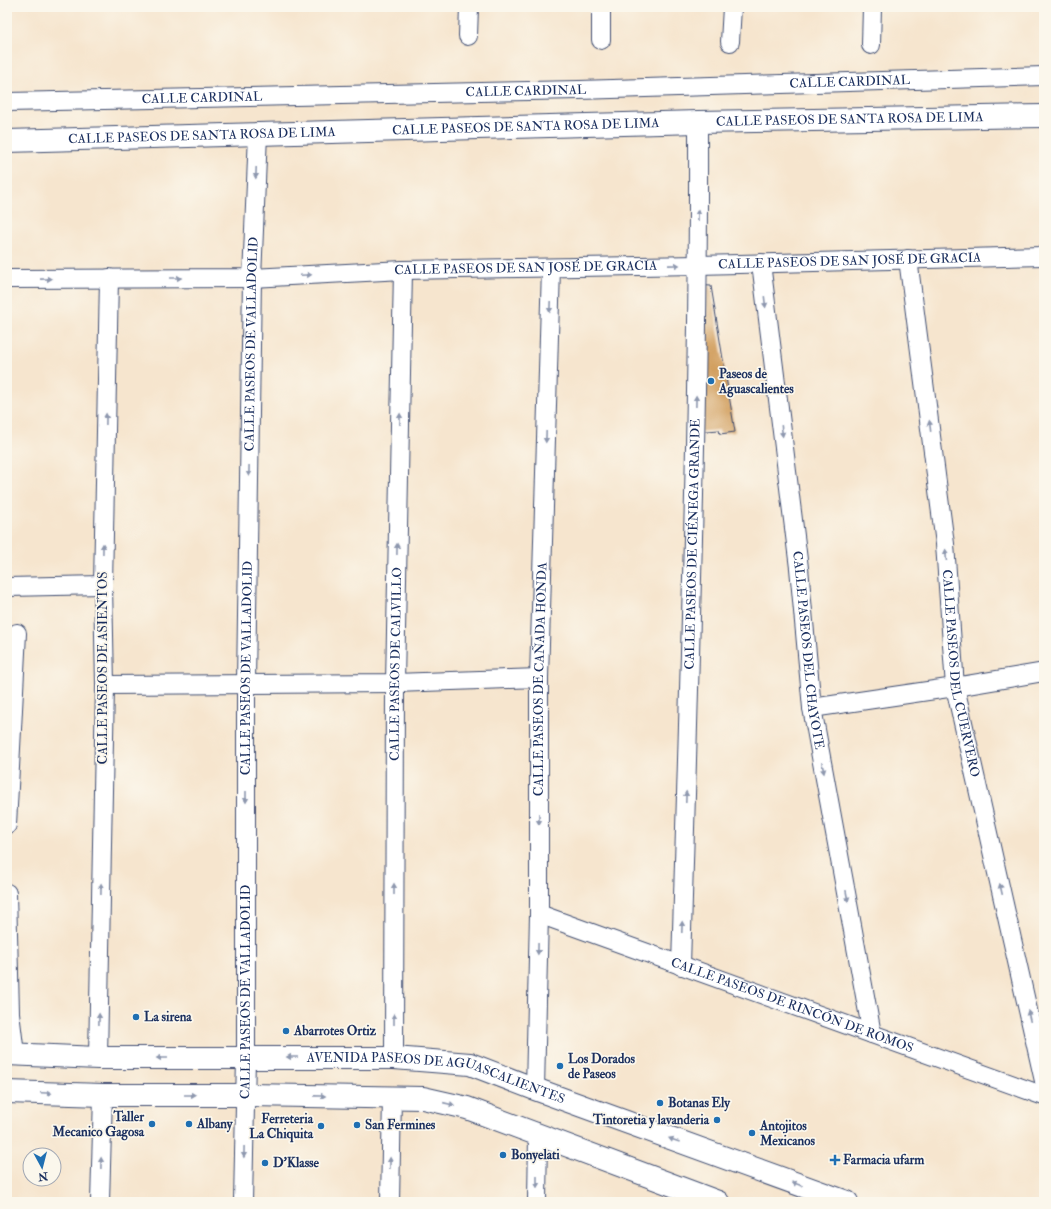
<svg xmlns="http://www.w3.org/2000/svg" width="1051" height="1209" viewBox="0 0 1051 1209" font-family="'IM FELL Double Pica',serif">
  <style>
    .building { fill: #d19e5d }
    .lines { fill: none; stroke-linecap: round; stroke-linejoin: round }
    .minor-casing { stroke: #3c4a6f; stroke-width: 20 }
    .tertiary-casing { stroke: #3c4a6f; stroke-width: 24 }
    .minor { stroke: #fff; stroke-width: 18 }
    .tertiary { stroke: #fff; stroke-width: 22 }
    .oneway { fill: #8d97ae }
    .poi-dot { fill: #1f6fb2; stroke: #fbf7ec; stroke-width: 1.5 }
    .labels { text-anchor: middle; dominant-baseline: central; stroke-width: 3.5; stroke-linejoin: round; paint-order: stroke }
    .street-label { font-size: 13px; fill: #1b2f5e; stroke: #fbf7ec }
    .poi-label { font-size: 13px; font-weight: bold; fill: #1b2f5e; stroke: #fbf7ec; text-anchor: start }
  </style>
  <rect width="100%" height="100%" fill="#fbf7ec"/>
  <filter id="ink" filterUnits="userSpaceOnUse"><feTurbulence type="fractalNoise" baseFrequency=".025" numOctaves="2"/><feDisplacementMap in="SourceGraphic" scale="8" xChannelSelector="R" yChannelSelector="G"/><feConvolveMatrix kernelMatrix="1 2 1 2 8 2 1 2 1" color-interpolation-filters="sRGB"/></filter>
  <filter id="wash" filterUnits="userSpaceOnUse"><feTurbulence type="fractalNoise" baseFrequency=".012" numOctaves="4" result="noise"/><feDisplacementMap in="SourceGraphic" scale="16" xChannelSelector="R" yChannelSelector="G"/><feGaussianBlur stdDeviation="0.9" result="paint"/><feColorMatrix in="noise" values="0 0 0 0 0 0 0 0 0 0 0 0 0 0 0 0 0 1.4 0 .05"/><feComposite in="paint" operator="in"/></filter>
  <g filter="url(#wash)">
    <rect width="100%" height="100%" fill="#f6e5ce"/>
    <g id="blocks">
      <path class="building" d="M690,285L711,286L735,432L720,434L719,430L695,432Z"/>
    </g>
  </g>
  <g filter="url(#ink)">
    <use href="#blocks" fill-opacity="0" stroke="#3c4a6f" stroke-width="1"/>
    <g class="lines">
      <defs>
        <g id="minor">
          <path d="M468,36L469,7"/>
          <path d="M601,40V7"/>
          <path d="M730,42L732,7"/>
          <path d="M871,45L872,7"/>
          <path id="s1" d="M7,102L579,90L1044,76"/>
          <path id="s2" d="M908,259L945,544L955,687L1044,1081"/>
          <path id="s3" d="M761,263L799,568L812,708L872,1034"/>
          <path id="s4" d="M7,279L252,278L403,270L698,265L1044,256"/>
          <path d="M7,587L103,585"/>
          <path d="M105,685L395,683L539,678"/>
          <path d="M812,708L955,687L1044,672"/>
          <path d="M7,825L17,633"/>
          <path d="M7,893L10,1013L15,1054"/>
          <path id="s5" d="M539,914L1044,1096"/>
          <path id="s6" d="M681,966C689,685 699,403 698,122"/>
          <path d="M98,1058L105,685L103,585L109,278"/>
          <path id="s7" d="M394,1058L395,683L403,270"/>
          <path id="s8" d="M535,1089L539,914V678L551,268"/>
          <path d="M100,1202L103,1095"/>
          <path id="s9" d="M243,1202L246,1057V683L252,278L258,134"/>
          <path d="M390,1202L392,1097"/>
          <path d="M537,1202L538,1134"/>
        </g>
        <g id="tertiary">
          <path id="s10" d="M7,141L698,122L1044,116"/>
          <path id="s11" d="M7,1054L98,1058H394L470,1064L535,1089L847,1202"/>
          <path d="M7,1092L103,1095H245L423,1098L467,1108L718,1202"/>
        </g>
      </defs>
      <use href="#minor" class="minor-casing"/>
      <use href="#tertiary" class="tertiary-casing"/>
      <use href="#minor" class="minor"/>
      <use href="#tertiary" class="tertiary"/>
    </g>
    <defs><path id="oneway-solid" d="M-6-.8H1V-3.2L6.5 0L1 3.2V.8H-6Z"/></defs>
    <g class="oneway">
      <use href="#oneway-solid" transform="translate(256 173) rotate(92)"/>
      <use href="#oneway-solid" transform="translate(698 215) rotate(-90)"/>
      <use href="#oneway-solid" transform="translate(674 265) rotate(-1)"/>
      <use href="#oneway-solid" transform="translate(306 275) rotate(-3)"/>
      <use href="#oneway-solid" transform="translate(176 278)"/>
      <use href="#oneway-solid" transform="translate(46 279) rotate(-1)"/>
      <use href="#oneway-solid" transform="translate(765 302) rotate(83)"/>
      <use href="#oneway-solid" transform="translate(550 307) rotate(92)"/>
      <use href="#oneway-solid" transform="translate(696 401) rotate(-89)"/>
      <use href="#oneway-solid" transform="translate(106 419) rotate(-89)"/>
      <use href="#oneway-solid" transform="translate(400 419) rotate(-89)"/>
      <use href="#oneway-solid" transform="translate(930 426) rotate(-97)"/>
      <use href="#oneway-solid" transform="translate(782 431) rotate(83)"/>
      <use href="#oneway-solid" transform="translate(546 437) rotate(92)"/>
      <use href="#oneway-solid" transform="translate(249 471) rotate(91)"/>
      <use href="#oneway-solid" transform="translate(103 549) rotate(-89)"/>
      <use href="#oneway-solid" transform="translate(397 549) rotate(-89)"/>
      <use href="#oneway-solid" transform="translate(946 555) rotate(-94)"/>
      <use href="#oneway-solid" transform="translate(823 768) rotate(79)"/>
      <use href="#oneway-solid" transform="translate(246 797) rotate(90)"/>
      <use href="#oneway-solid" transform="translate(686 797) rotate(-88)"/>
      <use href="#oneway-solid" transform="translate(539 819) rotate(90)"/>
      <use href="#oneway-solid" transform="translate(101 889) rotate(-89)"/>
      <use href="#oneway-solid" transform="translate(394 889) rotate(-90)"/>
      <use href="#oneway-solid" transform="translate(1001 889) rotate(-103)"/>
      <use href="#oneway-solid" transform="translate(847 896) rotate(79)"/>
      <use href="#oneway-solid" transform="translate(682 927) rotate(-88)"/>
      <use href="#oneway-solid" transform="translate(538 949) rotate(91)"/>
      <use href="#oneway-solid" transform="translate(1029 1016) rotate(-103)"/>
      <use href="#oneway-solid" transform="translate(99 1019) rotate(-89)"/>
      <use href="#oneway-solid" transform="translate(394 1019) rotate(-90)"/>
      <use href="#oneway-solid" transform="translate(292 1057) rotate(-180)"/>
      <use href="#oneway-solid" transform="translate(162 1058) rotate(180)"/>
      <use href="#oneway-solid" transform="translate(46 1093) rotate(2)"/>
      <use href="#oneway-solid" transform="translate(190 1095)"/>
      <use href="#oneway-solid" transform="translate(320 1096) rotate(1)"/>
      <use href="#oneway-solid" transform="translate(449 1104) rotate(13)"/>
      <use href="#oneway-solid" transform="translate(674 1140) rotate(-160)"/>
      <use href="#oneway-solid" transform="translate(244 1152) rotate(91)"/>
      <use href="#oneway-solid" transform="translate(101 1163) rotate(-89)"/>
      <use href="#oneway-solid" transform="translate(390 1163) rotate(-89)"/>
      <use href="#oneway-solid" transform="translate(537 1182) rotate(90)"/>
      <use href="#oneway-solid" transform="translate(797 1184) rotate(-160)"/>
    </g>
  </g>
  <g class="poi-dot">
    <circle cx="711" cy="381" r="4"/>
    <circle cx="136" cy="1017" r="4"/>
    <circle cx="286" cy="1031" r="4"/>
    <circle cx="560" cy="1066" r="4"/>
    <circle cx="660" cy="1103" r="4"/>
    <circle cx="717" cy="1120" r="4"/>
    <circle cx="152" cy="1124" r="4"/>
    <circle cx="189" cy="1124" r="4"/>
    <circle cx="357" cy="1125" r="4"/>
    <circle cx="321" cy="1126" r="4"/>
    <circle cx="752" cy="1133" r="4"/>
    <circle cx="503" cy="1155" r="4"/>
    <path d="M833 1154h4v4h4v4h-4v4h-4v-4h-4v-4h4z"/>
    <circle cx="265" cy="1163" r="4"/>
  </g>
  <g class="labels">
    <g class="street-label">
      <text stroke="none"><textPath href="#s1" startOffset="843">CALLE CARDINAL</textPath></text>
      <text stroke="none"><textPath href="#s1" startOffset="519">CALLE CARDINAL</textPath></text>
      <text stroke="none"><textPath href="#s1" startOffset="195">CALLE CARDINAL</textPath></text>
      <text stroke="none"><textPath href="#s10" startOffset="843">CALLE PASEOS DE SANTA ROSA DE LIMA</textPath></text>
      <text stroke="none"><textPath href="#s10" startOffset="519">CALLE PASEOS DE SANTA ROSA DE LIMA</textPath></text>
      <text stroke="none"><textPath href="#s10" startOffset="195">CALLE PASEOS DE SANTA ROSA DE LIMA</textPath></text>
      <text stroke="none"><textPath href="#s4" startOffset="843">CALLE PASEOS DE SAN JOSÉ DE GRACIA</textPath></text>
      <text stroke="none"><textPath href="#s4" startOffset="519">CALLE PASEOS DE SAN JOSÉ DE GRACIA</textPath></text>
      <text stroke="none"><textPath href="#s9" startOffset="858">CALLE PASEOS DE VALLADOLID</textPath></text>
      <text stroke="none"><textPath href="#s6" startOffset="422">CALLE PASEOS DE CIÉNEGA GRANDE</textPath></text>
      <text stroke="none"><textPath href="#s3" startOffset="390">CALLE PASEOS DEL CHAYOTE</textPath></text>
      <text stroke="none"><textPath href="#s7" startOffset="394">CALLE PASEOS DE CALVILLO</textPath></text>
      <text transform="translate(103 668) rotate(-90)">CALLE PASEOS DE ASIENTOS</text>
      <text stroke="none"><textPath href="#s9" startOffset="534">CALLE PASEOS DE VALLADOLID</textPath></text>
      <text stroke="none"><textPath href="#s2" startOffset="418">CALLE PASEOS DEL CUERVERO</textPath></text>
      <text stroke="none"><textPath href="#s8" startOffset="410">CALLE PASEOS DE CAÑADA HONDA</textPath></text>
      <text stroke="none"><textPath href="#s9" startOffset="210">CALLE PASEOS DE VALLADOLID</textPath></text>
      <text stroke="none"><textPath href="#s5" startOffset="269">CALLE PASEOS DE RINCÓN DE ROMOS</textPath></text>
      <text stroke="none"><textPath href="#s11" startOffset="432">AVENIDA PASEOS DE AGUASCALIENTES</textPath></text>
    </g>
    <g class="poi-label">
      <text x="719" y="374">Paseos de<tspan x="719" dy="15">Aguascalientes</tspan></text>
      <text x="144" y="1017">La sirena</text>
      <text x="294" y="1031">Abarrotes Ortiz</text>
      <text x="568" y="1059">Los Dorados<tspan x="568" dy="15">de Paseos</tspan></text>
      <text x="668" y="1103">Botanas Ely</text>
      <text x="144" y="1117" text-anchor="end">Taller<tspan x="144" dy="15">Mecanico Gagosa</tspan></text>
      <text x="313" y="1119" text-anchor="end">Ferreteria<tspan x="313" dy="15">La Chiquita</tspan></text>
      <text x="709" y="1120" text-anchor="end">Tintoretia y lavanderia</text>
      <text x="197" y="1124">Albany</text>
      <text x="365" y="1125">San Fermines</text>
      <text x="760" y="1126">Antojitos<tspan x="760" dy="15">Mexicanos</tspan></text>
      <text x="511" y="1155">Bonyelati</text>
      <text x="843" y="1160">Farmacia ufarm</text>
      <text x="273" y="1163">D'Klasse</text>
    </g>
  </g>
  <rect width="1051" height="1209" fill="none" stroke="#fbf7ec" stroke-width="24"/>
  <g transform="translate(42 1167) rotate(173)"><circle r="19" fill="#fbf7ec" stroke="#a1a7b3"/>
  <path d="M0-3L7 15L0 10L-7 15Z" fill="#1f6fb2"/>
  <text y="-6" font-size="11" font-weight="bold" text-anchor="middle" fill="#1b2f5e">N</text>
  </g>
</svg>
